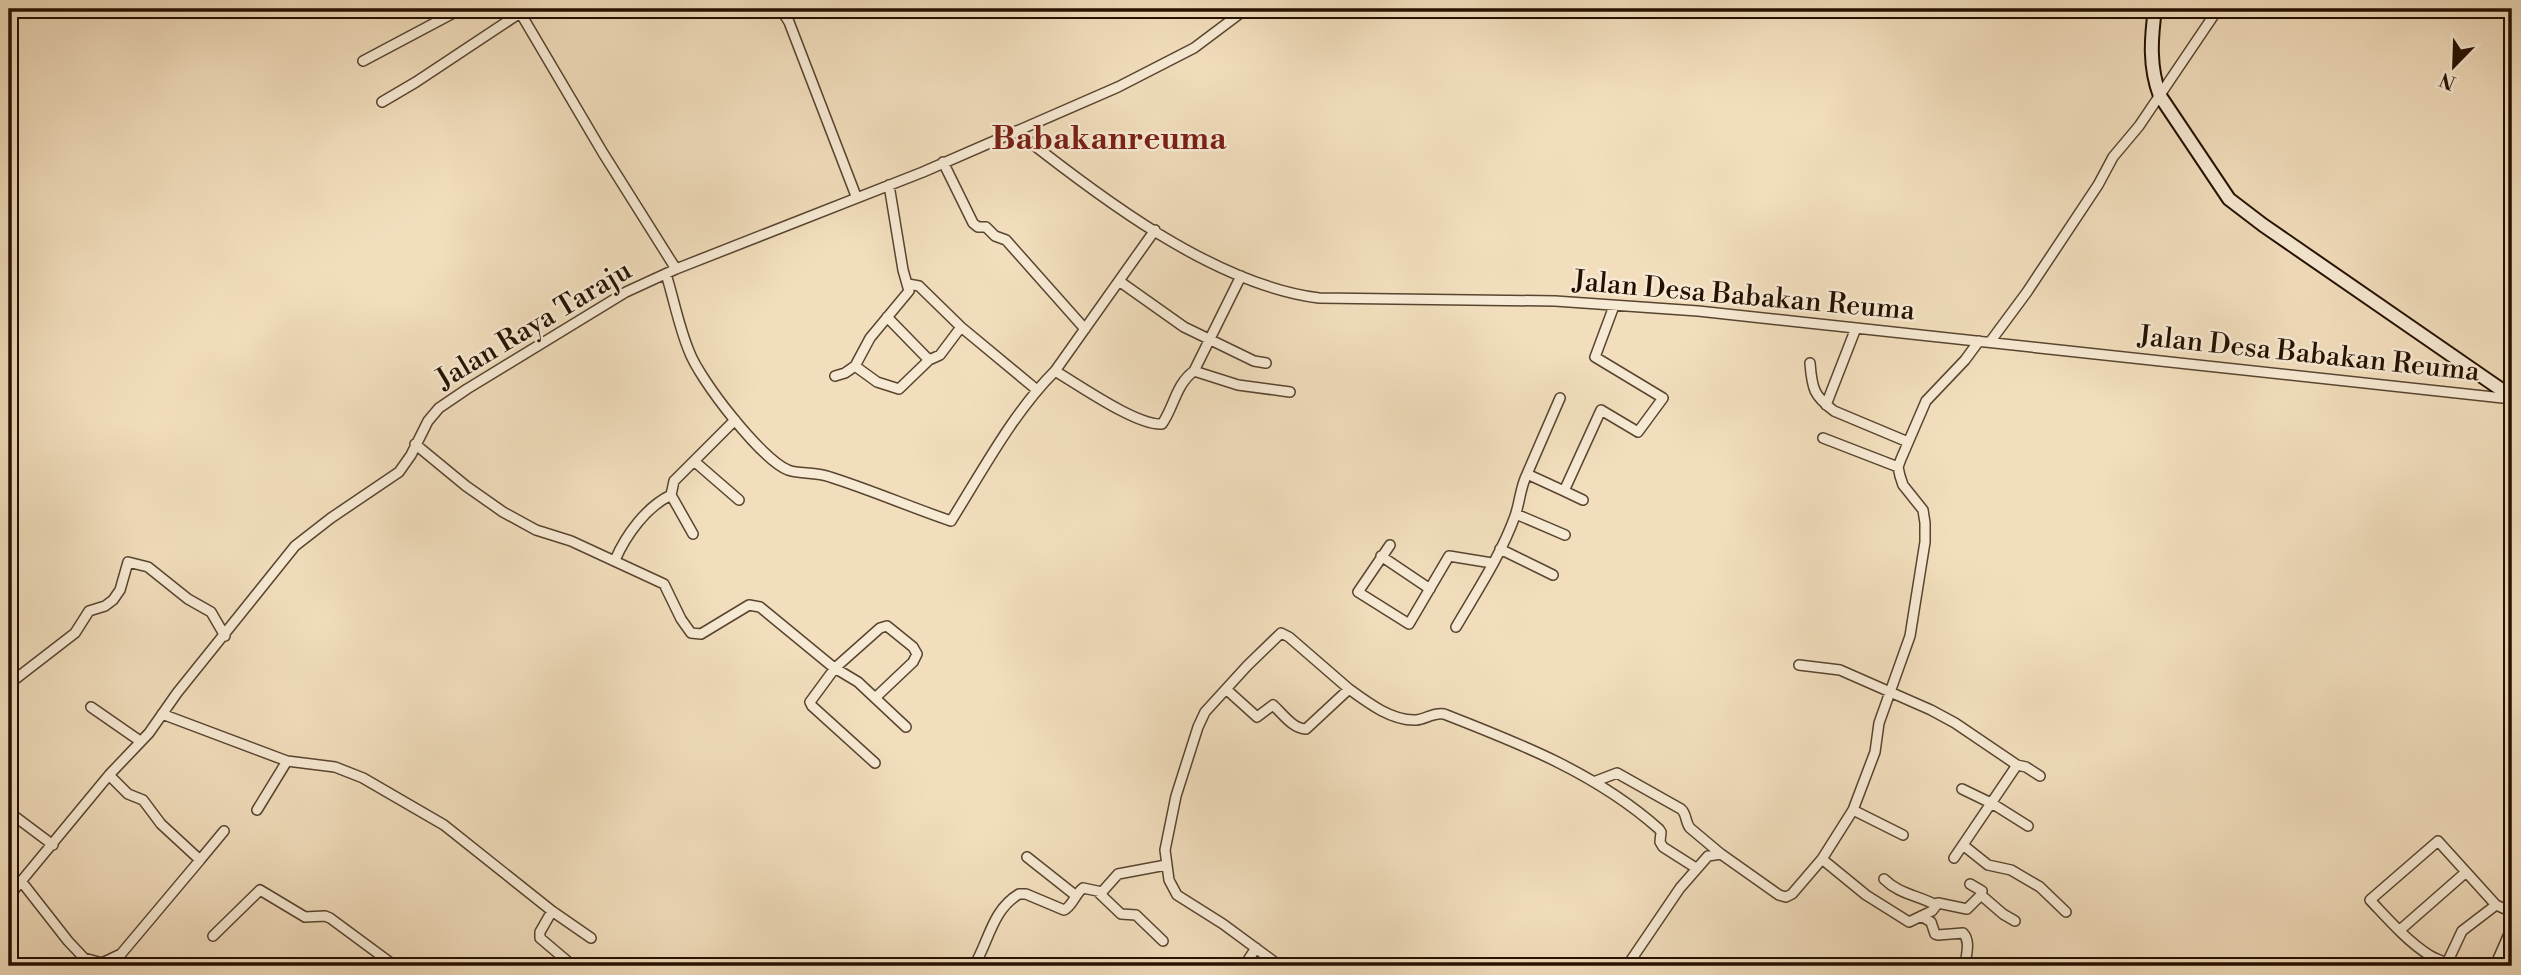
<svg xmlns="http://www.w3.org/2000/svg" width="2521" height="975" viewBox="0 0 2521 975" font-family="'Libre Bodoni',serif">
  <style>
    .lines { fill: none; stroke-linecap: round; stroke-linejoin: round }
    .street-casing { stroke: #58442f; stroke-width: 12 }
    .secondary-casing { stroke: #251000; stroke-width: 16 }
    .street { stroke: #f7ead4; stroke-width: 9 }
    .secondary { stroke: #f7ead4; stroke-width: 12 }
    .labels { text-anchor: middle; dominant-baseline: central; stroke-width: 5; stroke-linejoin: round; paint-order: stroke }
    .street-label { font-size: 28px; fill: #251000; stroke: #f7ead4 }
    .quarter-label { font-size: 32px; font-weight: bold; fill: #7a1f14; stroke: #f7ead4 }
  </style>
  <rect width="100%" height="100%" fill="#f2debd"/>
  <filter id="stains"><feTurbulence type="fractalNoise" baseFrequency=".00286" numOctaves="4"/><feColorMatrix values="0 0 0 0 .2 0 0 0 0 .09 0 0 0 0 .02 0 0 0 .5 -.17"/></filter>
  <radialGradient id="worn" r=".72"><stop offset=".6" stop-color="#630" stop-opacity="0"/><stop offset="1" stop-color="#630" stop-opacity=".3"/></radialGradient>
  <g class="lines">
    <defs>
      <path id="street" d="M518,9L603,153L676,269
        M776,9L784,14L789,22L856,196
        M363,61L461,9
        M382,102L416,82L520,13
        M1016,131C1098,196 1214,285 1319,298L1555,301L1698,311L2512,399
        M943,162L973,223L978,227H986L995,236L1006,240L1085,329
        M666,274C674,300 679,327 689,351C699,379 761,459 788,470C797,474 817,472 830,477C871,490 910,507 951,521C983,470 1013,413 1055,371L1155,230
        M1241,276L1194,371L1238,385L1290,392
        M1119,281L1184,327L1254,361L1266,363
        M908,284L919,286L961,327L1037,390
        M887,317L929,360
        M1990,342L2027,292L2098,185L2113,157L2139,126L2218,9
        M1810,363C1812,389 1814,396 1834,411L1908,442
        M855,366L877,382L899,389L929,360L940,355L961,327
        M1055,371C1079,385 1137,426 1162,424C1174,407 1176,384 1194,371
        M835,376L845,373L855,366L870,338L909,291L903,270L889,185
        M1826,405L1856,328
        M1823,438L1898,467
        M415,444L466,486L503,512L536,530L571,541L664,584L681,619L691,633L701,634L749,605L760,607L833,667L858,682L906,727
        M694,461L739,500
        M1527,474L1560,398
        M1564,491L1583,500
        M1516,514L1565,535
        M693,534L671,495L674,481L735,420
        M1390,545L1358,592L1409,624L1449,556L1492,563
        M1500,549L1553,575
        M1381,556L1430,589
        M615,560C626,535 646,507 671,495
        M1456,627C1477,591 1501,555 1515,516C1520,502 1520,488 1527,474L1564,491L1601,410L1638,432L1663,398L1595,357L1614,306
        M1799,665L1840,670L1931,710L1955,723L2017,765L1954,858
        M9,684L75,633L89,611L105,606L113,600L120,590L128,562L148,567L188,599L211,612L225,636
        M1226,689L1257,717L1273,705C1283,714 1293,729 1306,729L1349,689C1368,703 1392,721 1416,720C1426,719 1434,712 1444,714C1521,744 1596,773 1659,829L1661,832L1660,842L1663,847L1696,868
        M875,698L913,662L917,654L913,647L887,626L880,628L835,668L810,702L812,706L875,763
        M91,707L140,741
        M162,714L287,761L335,767L363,778L444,825L552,911L540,932V938L573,966
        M2017,765L2026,767L2040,776
        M109,775L128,794L143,800L161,824L200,860L224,831
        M1596,781L1617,773L1681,809C1687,814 1685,822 1690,828L1721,854
        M1962,789L1993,804L2028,826
        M257,810L287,761
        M1853,810L1903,835
        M9,812L53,845
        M1963,845L1988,865L2011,870L2040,887L2066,912
        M1027,857L1075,895
        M1822,859L1866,895L1909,922L1932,911L1938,903L1967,909L1981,895L2003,914L2015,921
        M1884,879C1899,894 1917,895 1936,905
        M21,881L68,941L84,958L102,963L121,954L200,860
        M1970,884L1982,891L1981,895
        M1099,893L1121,914L1136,915L1163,941
        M9,896L109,775L149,733L177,693L295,546L331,518L399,472L411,455L428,421L439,408L467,389L626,292L676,269L923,172L1118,87L1194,48L1246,9
        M552,911L591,938
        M1921,916L1931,922L1935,934L1938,935L1963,933C1971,941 1966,955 1965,966
        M2400,930L2465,873
        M213,936L260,890L305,917L325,916L330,918L395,966
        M2447,963L2462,931L2496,905L2512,912
        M974,966C989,941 992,910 1019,894H1026L1064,910C1072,907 1075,894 1083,888L1102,892L1118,874L1166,865
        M1244,966L1256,948
        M1280,966L1223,924L1177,895L1169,880L1165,850L1176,796L1198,727L1205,712L1247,666L1281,633L1289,637L1349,689
        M1627,966L1680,888L1708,856L1721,854L1779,895L1786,897L1792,894L1822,859L1853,810L1875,752L1879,723L1910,636L1925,542V523L1923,510L1903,485L1900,476L1898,467L1901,459L1926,401L1965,360L1979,341
        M2449,966C2444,960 2436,960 2429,955C2407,941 2388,919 2370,900L2438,841L2496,905
        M2495,966L2512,927"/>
      <path id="secondary" d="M2155,9C2151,39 2149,67 2160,96L2229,199L2263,225L2512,397"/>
    </defs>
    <use href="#street" class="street-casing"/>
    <use href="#secondary" class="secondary-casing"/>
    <use href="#street" class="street"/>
    <use href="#secondary" class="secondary"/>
  </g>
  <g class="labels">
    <g class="street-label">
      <text transform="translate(1744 296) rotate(5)">Jalan Desa Babakan Reuma</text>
      <text transform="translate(534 325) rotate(-31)">Jalan Raya Taraju</text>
      <text transform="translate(2309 354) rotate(6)">Jalan Desa Babakan Reuma</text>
    </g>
    <g class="quarter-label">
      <text x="1109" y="139">Babakanreuma</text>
    </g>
  </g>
  <rect width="2521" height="975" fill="none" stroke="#f2debd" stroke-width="35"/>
  <rect x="10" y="10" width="2500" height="954" fill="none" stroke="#251000" stroke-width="3.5"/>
  <rect x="18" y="18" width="2486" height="940" fill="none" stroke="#251000" stroke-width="2"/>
  <g transform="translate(2454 66) rotate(203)" stroke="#f7ead4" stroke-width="5" paint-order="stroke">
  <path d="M0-5L12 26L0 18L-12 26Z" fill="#251000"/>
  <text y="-10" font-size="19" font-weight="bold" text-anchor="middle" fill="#251000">N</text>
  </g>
  <rect width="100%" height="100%" filter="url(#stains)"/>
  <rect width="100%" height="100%" fill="url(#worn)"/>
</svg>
